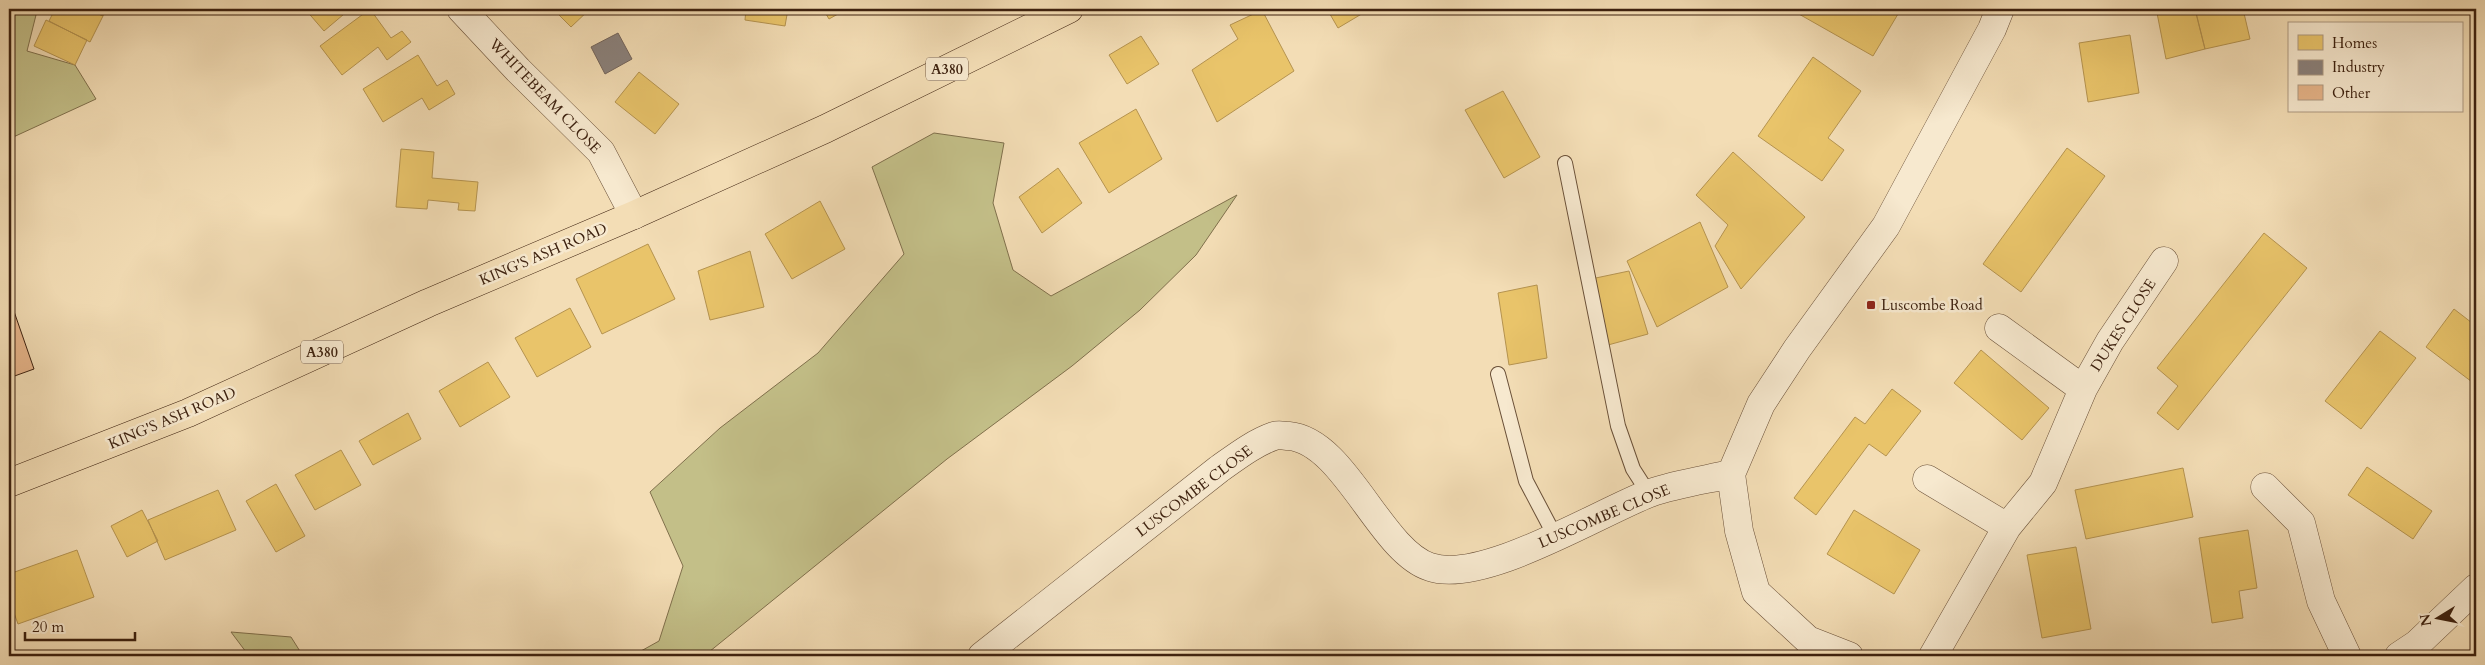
<svg xmlns="http://www.w3.org/2000/svg" width="2485" height="665" viewBox="0 0 2485 665" font-family="Cardo,serif">
  <style>
    .green { fill: #c3bf88; stroke: #80704c }
    .homes { fill: #e9c46a; stroke: #b5934f }
    .industry { fill: #8a817c; stroke: #73645b }
    .building { fill: #e6b489; stroke: #3d210f }
    .lines { fill: none; stroke-linecap: round; stroke-linejoin: round }
    .lane-casing { stroke: #6a5038; stroke-width: 16 }
    .street-casing { stroke: #6a5038; stroke-width: 29 }
    .highway-casing { stroke: #3d210f; stroke-width: 29 }
    .lane { stroke: #f7e9cf; stroke-width: 14 }
    .street { stroke: #f7e9cf; stroke-width: 28 }
    .highway { stroke: #f3ddb5; stroke-width: 28 }
    .poi-dot { fill: #8f2418; stroke: #f7e9cf; stroke-width: 2 }
    .labels { text-anchor: middle; dominant-baseline: central; stroke-width: 5; stroke-linejoin: round; paint-order: stroke }
    .shield { fill: #f7e9cf; stroke: #755d49; stroke-width: 1 }
    .shield-label { font-size: 14px; font-weight: bold; fill: #3d210f }
    .street-label { font-size: 15px; fill: #3d210f; stroke: #f7e9cf }
    .poi-label { font-size: 15px; fill: #3d210f; stroke: #f7e9cf; text-anchor: start }
  </style>
  <rect width="100%" height="100%" fill="#f3ddb5"/>
  <filter id="stains"><feTurbulence type="fractalNoise" baseFrequency=".004" numOctaves="4"/><feColorMatrix values="0 0 0 0 .2 0 0 0 0 .09 0 0 0 0 .02 0 0 0 .5 -.17"/></filter>
  <radialGradient id="worn" r=".72"><stop offset=".6" stop-color="#630" stop-opacity="0"/><stop offset="1" stop-color="#630" stop-opacity=".3"/></radialGradient>
  <path class="green" d="M9,9H20L36,15L27,51L75,65L96,99L9,139Z
    M934,133L1004,143L993,203L1013,270L1051,296L1237,195L1196,255L1140,310L1072,366L947,459L704,656H632L659,641L683,566L650,492L720,428L818,353L904,254L872,167Z
    M231,632L291,637L303,656H249Z"/>
  <path class="homes" d="M55,9H88L103,16L90,42L49,21Z
    M88,9H106L103,16Z
    M305,9H350L324,31Z
    M370,9L391,38L402,31L411,42L387,60L378,47L342,75L320,46Z
    M558,9H590L571,27L555,11Z
    M746,9H788L785,26L745,20Z
    M823,9H847L829,19Z
    M1327,9H1370L1338,28Z
    M1790,9H1901L1873,56Z
    M2174,9H2195L2205,49L2166,59L2157,13Z
    M2195,9H2243L2250,39L2205,49Z
    M1262,10L1294,71L1217,122L1192,70L1238,39L1230,25Z
    M46,20L87,40L75,65L34,46Z
    M2130,35L2139,93L2088,102L2079,43Z
    M1141,36L1159,64L1127,84L1109,55Z
    M418,55L437,86L447,80L455,94L429,110L422,98L383,122L363,89Z
    M1813,57L1861,91L1828,138L1844,150L1822,181L1758,136Z
    M639,72L679,104L655,134L615,102Z
    M1503,91L1540,157L1504,178L1465,110Z
    M1136,109L1162,159L1109,193L1079,143Z
    M2067,148L2105,176L2021,292L1983,264Z
    M401,149L434,152L432,178L478,182L475,211L458,210L459,203L428,200L427,209L396,207Z
    M1733,152L1805,217L1741,289L1715,246L1728,225L1696,195Z
    M1058,168L1082,203L1042,233L1019,197Z
    M820,201L845,249L792,279L765,234Z
    M1700,222L1728,287L1657,327L1627,261Z
    M2264,233L2307,268L2178,430L2157,413L2178,386L2157,368Z
    M648,244L675,299L602,334L576,279Z
    M750,251L764,307L710,320L698,271Z
    M1629,271L1648,334L1608,345L1591,279Z
    M1537,285L1547,358L1509,365L1498,293Z
    M570,308L591,347L537,377L515,338Z
    M2454,309L2476,326V385L2426,347Z
    M2380,331L2416,358L2361,429L2325,401Z
    M1981,350L2049,408L2022,440L1954,383Z
    M488,362L510,397L460,427L439,391Z
    M1892,389L1921,411L1886,456L1869,444L1816,515L1794,498L1855,417L1865,424Z
    M408,413L421,439L373,465L359,441Z
    M341,450L361,485L315,510L295,475Z
    M2367,467L2432,511L2413,539L2348,495Z
    M2183,468L2193,517L2086,539L2075,490Z
    M276,484L305,536L276,552L246,501Z
    M218,490L236,530L165,560L148,520Z
    M142,510L158,541L127,557L111,526Z
    M1854,510L1920,550L1894,594L1827,554Z
    M2248,530L2257,588L2239,591L2243,618L2212,623L2199,538Z
    M2076,547L2091,629L2042,638L2027,555Z
    M77,550L94,597L18,624L9,599V574Z"/>
  <path class="industry" d="M618,33L632,59L605,74L591,47Z"/>
  <path class="building" d="M9,297L34,369L9,378Z"/>
  <g class="lines">
    <defs>
      <path id="lane" d="M1565,163L1618,426L1633,469L1649,494
        M1498,374L1526,481L1555,536"/>
      <path id="street" d="M461,9L518,70L601,152L634,215
        M1999,328L2083,389
        M1731,474L1761,404L1797,349L1886,226L1992,29L2000,9
        M1731,474L1739,531L1756,592L1808,640L1849,656
        M1927,479L2007,527
        M2265,487L2301,523L2321,601L2347,656
        M982,656L1219,469C1236,457 1254,443 1274,436C1279,434 1284,436 1289,436C1345,441 1380,551 1430,567C1482,585 1598,513 1650,493C1676,484 1704,480 1731,474
        M1933,656L2007,527L2043,483L2083,389L2110,341L2164,261
        M2399,656L2417,644L2476,588"/>
      <path id="highway" d="M9,483L188,413L428,303L634,215L825,129L1069,9"/>
    </defs>
    <use href="#lane" class="lane-casing"/>
    <use href="#street" class="street-casing"/>
    <use href="#highway" class="highway-casing"/>
    <use href="#lane" class="lane"/>
    <use href="#street" class="street"/>
    <use href="#highway" class="highway"/>
  </g>
  <rect class="poi-dot" x="1866" y="300" width="10" height="10" rx="2.5"/>
  <g class="labels">
    <g class="shield">
      <rect x="926" y="57.5" width="42" height="23" rx="4"/>
      <rect x="301" y="340.5" width="42" height="23" rx="4"/>
    </g>
    <g class="shield-label">
      <text x="947" y="69">A380</text>
      <text x="322" y="352">A380</text>
    </g>
    <g class="street-label">
      <text transform="translate(545 96) rotate(46)">WHITEBEAM CLOSE</text>
      <text transform="translate(543 254) rotate(-23)">KING'S ASH ROAD</text>
      <text transform="translate(2123 325) rotate(-57)">DUKES CLOSE</text>
      <text transform="translate(172 418) rotate(-23)">KING'S ASH ROAD</text>
      <text transform="translate(1194 491) rotate(-37)">LUSCOMBE CLOSE</text>
      <text transform="translate(1604 516) rotate(-23)">LUSCOMBE CLOSE</text>
    </g>
    <g class="poi-label">
      <text x="1881" y="305">Luscombe Road</text>
    </g>
  </g>
  <rect width="2485" height="665" fill="none" stroke="#f3ddb5" stroke-width="30"/>
  <rect x="10" y="10" width="2465" height="645" fill="none" stroke="#3d210f" stroke-width="2.5"/>
  <rect x="15" y="15" width="2455" height="635" fill="none" stroke="#3d210f"/>
  <rect x="2288" y="22" width="175" height="90" fill="#f7e9cf" stroke="#ad9982"/>
  <rect x="2298" y="35" width="25" height="15" fill="#e9c46a" stroke="#ad9982"/>
  <text x="2332" y="48" font-size="15" fill="#3d210f">Homes</text>
  <rect x="2298" y="60" width="25" height="15" fill="#8a817c" stroke="#ad9982"/>
  <text x="2332" y="72" font-size="15" fill="#3d210f">Industry</text>
  <rect x="2298" y="85" width="25" height="15" fill="#e6b489" stroke="#ad9982"/>
  <text x="2332" y="98" font-size="15" fill="#3d210f">Other</text>
  <g transform="translate(2438 618) rotate(260)" stroke="#f7e9cf" stroke-width="4" paint-order="stroke">
  <path d="M0-4L9 19L0 12L-9 19Z" fill="#3d210f"/>
  <text y="-8" font-size="14" font-weight="bold" text-anchor="middle" fill="#3d210f">N</text>
  </g>
  <path d="M25 632v8h110v-8" fill="none" stroke="#3d210f" stroke-width="2.5"/>
  <text x="32" y="632" font-size="15" fill="#3d210f" stroke="#f7e9cf" stroke-width="4" paint-order="stroke">20 m</text>
  <rect width="100%" height="100%" filter="url(#stains)"/>
  <rect width="100%" height="100%" fill="url(#worn)"/>
</svg>
